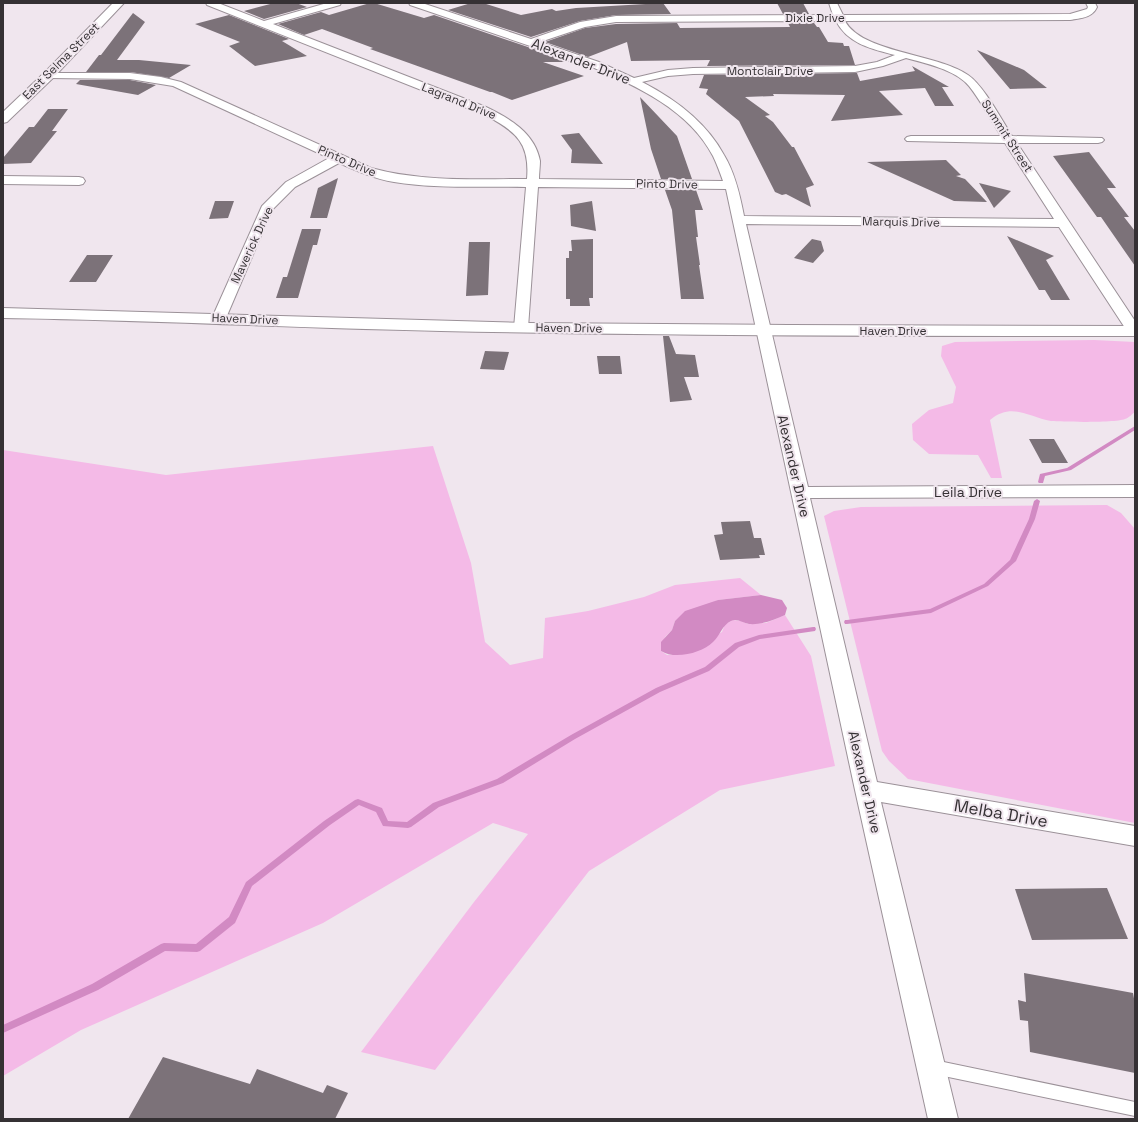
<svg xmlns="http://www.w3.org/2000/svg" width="1138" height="1122" viewBox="0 0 1138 1122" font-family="'Space Grotesk',sans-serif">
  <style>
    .green { fill: #f4bae7 }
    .water { fill: #d28ac3 }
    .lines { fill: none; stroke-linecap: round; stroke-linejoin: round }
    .stream { fill: #d28ac3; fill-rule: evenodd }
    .building { fill: #7c7279 }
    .service-casing { stroke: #9b9198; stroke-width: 2 }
    .minor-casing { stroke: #9b9198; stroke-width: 2 }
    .tertiary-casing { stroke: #9b9198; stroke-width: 2 }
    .service { fill: #fff; fill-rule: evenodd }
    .minor { fill: #fff; fill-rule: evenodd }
    .tertiary { fill: #fff; fill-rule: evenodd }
    .labels { text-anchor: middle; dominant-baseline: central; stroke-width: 4; stroke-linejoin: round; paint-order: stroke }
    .far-street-label { font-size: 12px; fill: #353134; stroke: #f0e6ee }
    .street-label { font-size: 14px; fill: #353134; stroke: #f0e6ee }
    .near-street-label { font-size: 17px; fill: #353134; stroke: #f0e6ee }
  </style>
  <rect width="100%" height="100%" fill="#f0e6ee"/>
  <path class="green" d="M1094,340L1135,342V412C1132,414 1129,418 1125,419C1115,423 1063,422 1051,421C1028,417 1012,402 990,420L1002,478H991L978,455L929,454L913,440L912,424L929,410L953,403L956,387L941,356L942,346L955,342Z
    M433,446L471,563L485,642L510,665L543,658L545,618L588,611L644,597L675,585L740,578L761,595L718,600L675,621L672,630L665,637L661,651L667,655H679L722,632L725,624L733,620L741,621L748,624L766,623L785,615L811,656L835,766L720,790L589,871L435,1070L361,1052L474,902L528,834L493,823L323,923L81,1030L3,1076V450L166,475Z
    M1107,505L1121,513L1135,529V823L908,779L889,761L882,751L824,516L834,511L861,507Z"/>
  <path class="water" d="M761,595L782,600L787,608L785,615C773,620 762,625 749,624C743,623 737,618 731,621C722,625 720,636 713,642C702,653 675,660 661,651V642L672,630L675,621L685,611L718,600Z"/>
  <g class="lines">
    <path class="stream" d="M1135,426V430L1071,470L1045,476L1043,483H1039L1038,482L1040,474L1067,468Z
      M1037,499L1040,501L1035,519L1016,561L988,586L931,613L847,624H845L844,622L845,620H847L930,609L984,584L1010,560L1029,519L1034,501Z
      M813,627H815L816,629L815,631L760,639L739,647L709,671L660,692L575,739L503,783L439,807L411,827L408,828L383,826L376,812L359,805L330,825L252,886L235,923L200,951L197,952L165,951L98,990L3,1033V1025L92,984L161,944L164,943L196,944L229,917L246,882L324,821L355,800L358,799L382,808L388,821L407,822L433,803L497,779L571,735L656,688L705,667L735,643L759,635Z"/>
  </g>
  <path class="building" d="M274,3H296L307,7L264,19L244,11Z
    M370,3H374L424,18L434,15L572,62H543L584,76L512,100L492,92H490L370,49L373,48L322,29L304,35L278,24L321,12L329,15Z
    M471,3H483L521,15L552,9L556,11L576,8L663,3L671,14L616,15L580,21L531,37L448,10Z
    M777,3H803L809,14H783Z
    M133,13L145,22L117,60H139L191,65L169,78L130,72H86L99,55H101Z
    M229,15L289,39L282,41L307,56L255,66L229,46L240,42L195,24Z
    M677,23L680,28L790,27L788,23H814L817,27H819L828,42L843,43L844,46H849L855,65L707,66L710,60L631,61L627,42L588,57L545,42L585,28L616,24Z
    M977,50L1024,70L1047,88L1010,89Z
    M912,66L949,87H942L954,106H935L925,88L879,91L903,115L831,121L845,95L773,94L774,96L745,97L770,115L765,116L773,122L792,147H794L814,185L806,188L811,207L786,194L782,195L775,192L739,121L706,94L708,89L699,88L704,75L857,73L860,81L915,71Z
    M80,80H130L156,85L138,95L76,84Z
    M640,97L677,136L692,179H661L651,149Z
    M48,109H68L52,131H57L31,163L3,164V158L29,127H34Z
    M579,133L586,142L603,164L571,163L572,150L561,135Z
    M1089,152L1116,188H1107L1129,217H1124L1135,231V266L1101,217H1097L1053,156Z
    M946,160L961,175L956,176L965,179L987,202L954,201L867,162Z
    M338,178L327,218H310L318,188Z
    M979,183L1011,191L994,208Z
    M665,190H696L703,210H695L698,237H696L700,265H699L704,299H681L672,210Z
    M215,201H234L228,218L209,219Z
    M592,201L596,231L571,226L570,205Z
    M302,229H321L317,245H313L298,298H276L283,277H287Z
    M1007,236L1054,256L1046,260L1070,300H1051L1045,290H1039Z
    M593,239V298H589L590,306H570V299H566V258H569V251H572L571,240Z
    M812,239L821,241L824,251L813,263L794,258Z
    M469,242H490L488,295L466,296Z
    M87,255H113L96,282H69Z
    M663,336H669L676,354L695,355L699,377H684L692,400L670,402Z
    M485,351L509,352L504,370L480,369Z
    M597,356H620L622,374H599Z
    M1029,439H1054L1068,463H1042Z
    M750,521L754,538H761L765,555H759L760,558L720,560L714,535L723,534L721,522Z
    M1107,888L1128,939L1032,940L1015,889Z
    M1024,973L1133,993L1135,1004V1073L1030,1052L1028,1021L1020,1020L1018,1000L1026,1002Z
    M163,1057L250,1084L257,1069L323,1093L327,1085L348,1093L335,1119H128Z"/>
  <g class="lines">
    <defs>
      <path id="service" d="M934,1060L1135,1102V1116L934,1074L929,1072L927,1067L929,1062Z"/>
      <path id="minor" d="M206,3H218L264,21L327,3H341L340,5L273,24L486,107C509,118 535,133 540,161C540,166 539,173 539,179L723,181C720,173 717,164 713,156C689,110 637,86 592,67L410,5L409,3H422L531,39L580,22L616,16L833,15L829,3H837L843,15L1070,14L1087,9L1088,7L1086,3H1095L1097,7C1092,18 1081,18 1070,20L845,21C862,53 936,53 968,75C984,86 1001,119 1012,136L1102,138L1104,140L1102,142L1098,143H1017L1135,321V335L1129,334L1059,227L746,224L808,487L1135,485V497L810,498L877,782L1135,826V846L881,802L958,1119H928L855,790L726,189L538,187L528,328L526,331L521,332L516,331L514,328L526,187C482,186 437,189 394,182C375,179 357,171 339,163L295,187L272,210L226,318L224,321L219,322L214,321L212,318L262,206L286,182L329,158L173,86L130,79L49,78L44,75L45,73H130L161,77L181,82L371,168C422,182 475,179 527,179C530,144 517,132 487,116L207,5ZM836,21C848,44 872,49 895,55L877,62L855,66L693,68L668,70L634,78L599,62L540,42L585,27L616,22ZM906,58C925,63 956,70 969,86C981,101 991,120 1001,136H911L907,137L905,139L907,141L1005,143L1054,219L744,216C740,195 735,173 724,155C706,122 675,99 642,82L668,76L693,74L855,72L883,66Z
        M3,176L79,177L83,178L85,181L83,184L79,185L3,184Z"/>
      <path id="tertiary" d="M113,3H124L53,78L7,122L3,123V112L45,72Z
        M3,308L528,323L788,325L1135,326V336C904,336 672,336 441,331C295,328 149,320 3,318Z"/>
    </defs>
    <use href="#service" class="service-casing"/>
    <use href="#minor" class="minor-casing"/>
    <use href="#tertiary" class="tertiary-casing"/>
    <use href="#service" class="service"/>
    <use href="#minor" class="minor"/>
    <use href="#tertiary" class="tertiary"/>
  </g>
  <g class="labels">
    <g class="far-street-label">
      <text x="815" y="18">Dixie Drive</text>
      <text transform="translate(61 61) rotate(-45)">East Selma Street</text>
      <text x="770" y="71">Montclair Drive</text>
      <text transform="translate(459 101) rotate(22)">Lagrand Drive</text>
      <text transform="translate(1007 136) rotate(57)">Summit Street</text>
      <text transform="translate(347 161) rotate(23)">Pinto Drive</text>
      <text transform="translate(667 184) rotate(1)">Pinto Drive</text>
      <text transform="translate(901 222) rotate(1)">Marquis Drive</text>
      <text transform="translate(252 245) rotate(-65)">Maverick Drive</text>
      <text transform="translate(245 319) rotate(2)">Haven Drive</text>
      <text transform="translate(569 328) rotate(1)">Haven Drive</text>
      <text x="893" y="331">Haven Drive</text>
    </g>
    <g class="street-label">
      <text transform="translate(581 61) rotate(21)">Alexander Drive</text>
      <text transform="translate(794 466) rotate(77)">Alexander Drive</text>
      <text x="968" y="492">Leila Drive</text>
      <text transform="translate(865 782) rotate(77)">Alexander Drive</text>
    </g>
    <g class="near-street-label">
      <text transform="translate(1001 813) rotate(10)">Melba Drive</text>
    </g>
  </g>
  <rect width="1138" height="1122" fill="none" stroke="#353134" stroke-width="8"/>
</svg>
